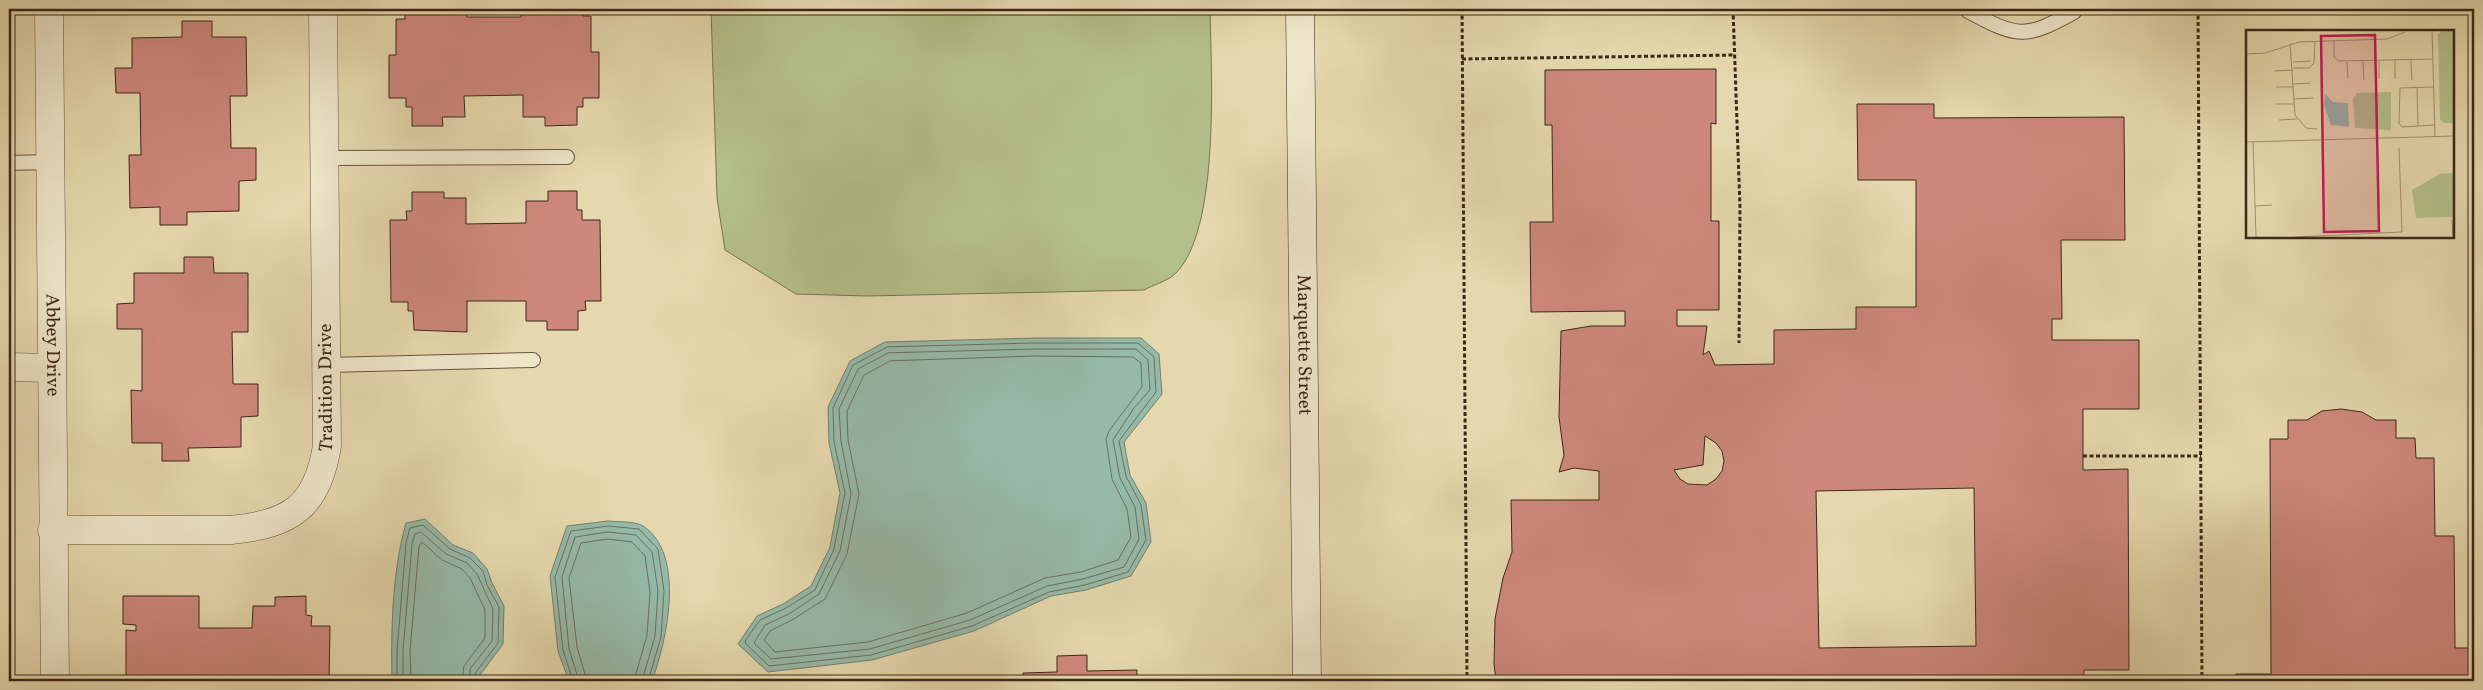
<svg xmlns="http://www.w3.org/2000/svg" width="2483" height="690" viewBox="0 0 2483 690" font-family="Vollkorn,serif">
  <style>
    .green { fill: #b4bf8b; stroke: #787351 }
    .water { fill: #96baa8; stroke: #727f6e }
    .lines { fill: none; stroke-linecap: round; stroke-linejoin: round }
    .shore { stroke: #697060; stroke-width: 1 }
    .building { fill: #ce887b; stroke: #3c2717; fill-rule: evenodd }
    .lane-casing { stroke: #66533d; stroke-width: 16 }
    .street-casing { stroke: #66533d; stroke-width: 29 }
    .secondary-casing { stroke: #3c2717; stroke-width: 29 }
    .path { stroke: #3c2717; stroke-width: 3; stroke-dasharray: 4 2.5; stroke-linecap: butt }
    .lane { stroke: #efe6ca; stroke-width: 14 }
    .street { stroke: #efe6ca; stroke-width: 28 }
    .secondary { stroke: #efe6ca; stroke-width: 28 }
    .labels { text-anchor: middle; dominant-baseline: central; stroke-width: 5; stroke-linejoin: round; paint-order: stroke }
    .street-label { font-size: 19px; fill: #3c2717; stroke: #efe6ca }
    .inset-road { fill: none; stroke: #a29172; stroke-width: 1 }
    .view { fill: #c2185b; fill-opacity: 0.15; stroke: #c2185b; stroke-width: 2.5 }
    .inset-edge { fill: none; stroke: #3c2717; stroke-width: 2.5 }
  </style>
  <rect width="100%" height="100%" fill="#e6d8ae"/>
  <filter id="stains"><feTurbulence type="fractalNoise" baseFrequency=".004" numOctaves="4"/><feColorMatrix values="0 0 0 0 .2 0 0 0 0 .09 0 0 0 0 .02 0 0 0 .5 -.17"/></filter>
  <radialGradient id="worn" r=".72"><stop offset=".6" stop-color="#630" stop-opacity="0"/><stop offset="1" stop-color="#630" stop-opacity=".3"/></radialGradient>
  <path class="green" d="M711,9H1210C1211,70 1221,232 1174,275C1167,281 1153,285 1144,290L868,296L796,294L725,250L717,198Z"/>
  <path class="water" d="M1035,338H1141L1159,354L1162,394L1124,442L1130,475L1146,503L1151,542L1131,576L1086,590L1051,596L974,631L872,660L768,672L738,644L757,616L783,604L811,586L830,547L840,493L829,443L828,407L850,361L885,342Z
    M425,519L453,545L473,553L487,569L492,583L504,606L503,644L480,675L487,681H392C391,630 392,573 406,523Z
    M608,521C618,522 635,521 643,526C686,554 667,640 652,681H569L558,651L550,576L567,526Z"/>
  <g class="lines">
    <path class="shore" d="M1035,343H1138L1154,357L1156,392L1119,441L1126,476L1141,505L1146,540L1128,572L1085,585L1049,592L972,626L871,655L769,666L746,644L745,641L760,620L786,608L815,590L834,549L845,493L834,442L833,408L853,365L887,347Z
      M1035,349H1136L1148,360L1150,390L1134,408L1113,440L1120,478L1135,507L1139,539L1124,567L1083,579L1047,586L970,620L870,649L771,659L754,643L765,625L789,614L819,594L840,551L851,494L841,441L839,409L858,369L888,353Z
      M1035,356L1133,357L1141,363L1142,387L1109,431L1106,439L1112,479L1127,509L1131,537L1118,560L1081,572L1045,578L967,613L868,642L775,652L764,640L770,631L792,620L825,599L847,554L859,494L848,440L847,411L864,375L890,361Z
      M397,681V651L406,543L410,528L423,525L450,549L470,558L483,571L487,585L499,607L498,643L476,672L475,677L479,681
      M403,681V651L412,544L415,534L421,532L446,554L467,563L477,574L493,609L492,641L470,669V681
      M411,681L410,651L419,546L422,542L442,560L462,569L470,578L485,610V638L464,666L462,681
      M573,681L563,650L555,577L571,531L608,526L639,529L658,549L664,591L661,637L648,681
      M579,681L569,649L562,577L575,537L608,532L636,535L652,552L658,591L655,636L642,681
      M587,681L577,647L569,578L581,543L608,539L632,542L645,556L650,592L647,635L634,681"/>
  </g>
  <path class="building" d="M393,9H467V17H521V9H593V11H582L583,16H591V52H599V98H583V107H577V125L545,126V117H523V95L464,96L465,117H442L443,126H412V107H406V98H389V55H396V19H405V12H393Z
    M182,21H212V37H246L247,96H230L231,148H256V180L239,181V211L187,212V225H160V207L130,208L129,155H141L140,93H116L115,68H132V38L182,37Z
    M1716,69V124L1711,123V221H1719V310H1677V326H1707L1703,355L1709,351L1715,365L1774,364V330L1856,329V307H1916V180H1858L1857,104H1934V118L2124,117L2125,240H2061L2062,319H2052V340H2139V409H2083V470L2128,469L2129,670H2084V681H1496L1494,664L1495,619L1503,578L1512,552L1511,500H1599V471L1574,468L1559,472L1564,455L1559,417L1561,331L1591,326H1625V311L1531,312L1530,222H1553L1552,125H1545V70ZM1705,436L1716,443L1722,451L1724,461L1722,471L1716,479L1707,485L1688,484L1680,479L1674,470L1703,465ZM1974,488L1976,646L1819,648L1816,491Z
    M548,191H577V210H582V220H600L601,301H585L586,310L578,311V330H547V321H526V301H467V332L414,330L413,311H408V302H391L390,220H407L406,211H412V192H444V198H466V224L526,223V201H548Z
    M184,257H213L214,273H248V332H232L233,384H258V416L241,417V447L188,448L189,461H162V443H132L131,390L142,391V329H117V304L134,303V273H184Z
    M2341,409L2362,412L2376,420H2396V438H2415L2416,458H2434L2435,536H2454L2455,648H2474V681H2236V674H2271L2270,439H2288V420H2307L2322,411Z
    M123,596H199V628H252L253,606H275V597L306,596V615L312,616L311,626H330L329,681H126V630L136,631V625L123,624Z
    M1087,655V671L1137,670V681H1024L1023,673L1057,672V656Z"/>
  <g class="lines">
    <defs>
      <path id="lane" d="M1968,11C2018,38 2025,39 2074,12
        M323,158L567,157
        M9,163L50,162
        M327,365L533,360"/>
      <g id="street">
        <path id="s1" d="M49,9L55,681"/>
        <path d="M9,367L51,368"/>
        <path id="s2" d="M52,530H231C290,524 317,508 327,446L323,9"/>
      </g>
      <g id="secondary">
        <path id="s3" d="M1300,9L1307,681"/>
      </g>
    </defs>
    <use href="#lane" class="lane-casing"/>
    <use href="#street" class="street-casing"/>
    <use href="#secondary" class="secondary-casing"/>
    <path class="path" d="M1462,9L1467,681
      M1733,9L1740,208L1739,343
      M2198,9L2202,681
      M1462,59L1735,55
      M2083,456H2201"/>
    <use href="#lane" class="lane"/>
    <use href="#street" class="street"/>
    <use href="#secondary" class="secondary"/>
  </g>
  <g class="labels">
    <g class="street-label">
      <text stroke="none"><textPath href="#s1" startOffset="336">Abbey Drive</textPath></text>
      <text stroke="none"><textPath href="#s3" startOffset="336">Marquette Street</textPath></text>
      <text stroke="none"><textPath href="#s2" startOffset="379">Tradition Drive</textPath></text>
    </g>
  </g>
  <g transform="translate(2246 30)">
    <rect width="208" height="208" fill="#e6d8ae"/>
    <path d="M197,0H207V93H198L194,89L192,4ZM145,62V100L109,98L107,69L111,63ZM207,143V187L170,188L166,160L194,144Z" fill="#b4bf8b"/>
    <path d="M79,64L87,72L102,73L103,97L85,95L78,75Z" fill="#96baa8"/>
    <path class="inset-road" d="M186,0L189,106M88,10V27L93,31L187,29M44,14L49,85L60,98L71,99M0,24L19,23L53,12L141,9L159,2M149,30V49M165,30L166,50M117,31L118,50M133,31V49M47,32L65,31M101,32L102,48M47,38H63L68,33L69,11M29,41L47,40M47,54L65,53M30,57H47M187,57L154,58L153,93L156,97L188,95M171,58L172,96M48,69L67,68M30,74H48M33,90L51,89M7,111L10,207M0,112L208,106M9,176L26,175M206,190L207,207M49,207L156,202L153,118"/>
    <path class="view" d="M129,5L133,201L78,202L75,6Z"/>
    <rect width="208" height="208" class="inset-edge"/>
  </g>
  <rect width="2483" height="690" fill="none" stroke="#e6d8ae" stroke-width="30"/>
  <rect x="10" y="10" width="2463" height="670" fill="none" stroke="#3c2717" stroke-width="2.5"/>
  <rect x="15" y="15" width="2453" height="660" fill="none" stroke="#3c2717"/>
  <rect width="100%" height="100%" filter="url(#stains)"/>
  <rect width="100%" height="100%" fill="url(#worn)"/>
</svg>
